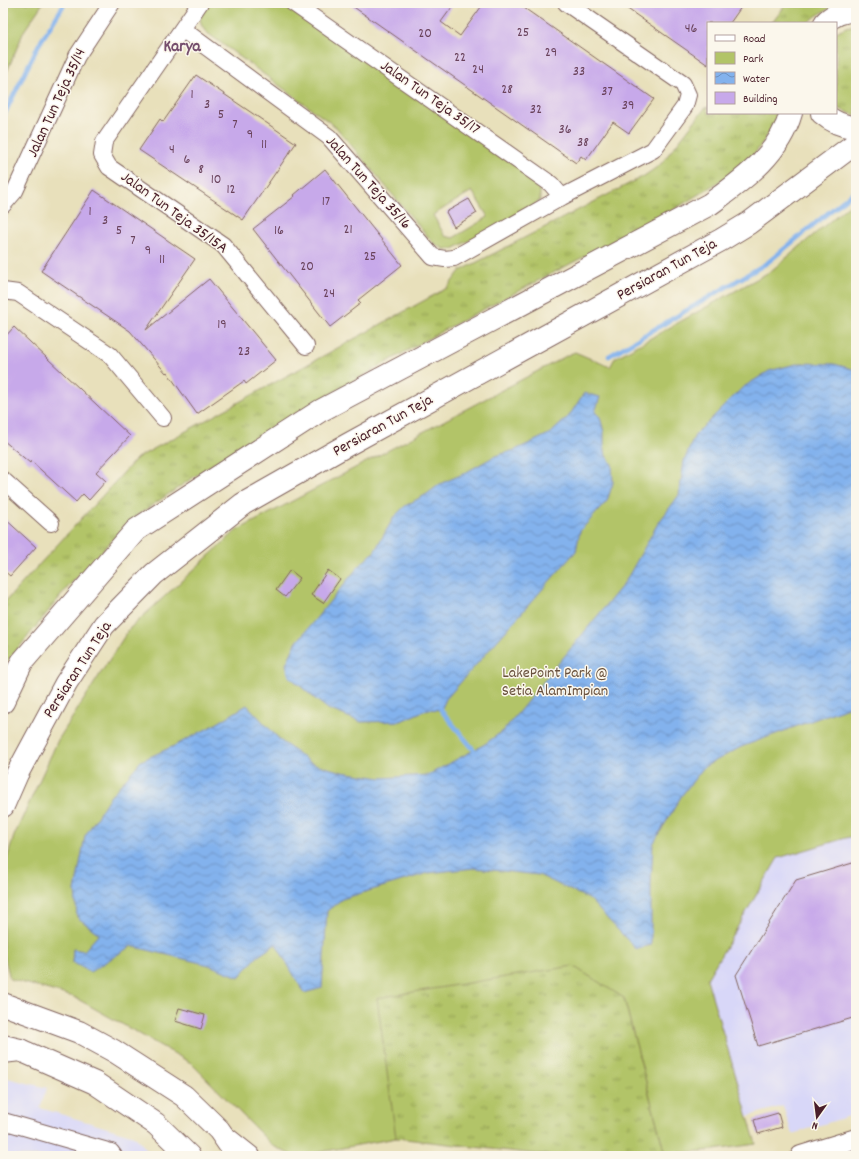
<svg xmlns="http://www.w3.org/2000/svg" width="859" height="1159" viewBox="0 0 859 1159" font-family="Dekko,sans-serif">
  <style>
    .built { fill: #d8d7f8 }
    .grass { fill: url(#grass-tufts); stroke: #7e7249 }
    .green { fill: #b2c467; stroke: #7e7249; fill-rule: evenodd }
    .water { fill: url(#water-waves); stroke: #66688c }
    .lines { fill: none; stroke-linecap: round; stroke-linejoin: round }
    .stream { stroke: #83b2ed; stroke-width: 4.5 }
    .building { fill: #c7a9ea }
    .minor-casing { stroke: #81635d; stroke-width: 18 }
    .tertiary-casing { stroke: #81635d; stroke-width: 22 }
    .secondary-casing { stroke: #81635d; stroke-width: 24 }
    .primary-casing { stroke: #81635d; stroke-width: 24 }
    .minor { stroke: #fff; stroke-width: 16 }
    .tertiary { stroke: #fff; stroke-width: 20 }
    .secondary { stroke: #fff; stroke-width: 22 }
    .primary { stroke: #fff; stroke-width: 22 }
    .labels { text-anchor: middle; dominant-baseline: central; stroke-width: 3; stroke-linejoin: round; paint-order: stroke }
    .number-label { font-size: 14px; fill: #69425b }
    .street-label { font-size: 16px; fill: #4a1f2b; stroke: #fbf7ec }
    .park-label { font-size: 16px; fill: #69513d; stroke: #fbf7ec }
    .neighbourhood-label { font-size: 17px; font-weight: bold; fill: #764f6e; stroke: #fbf7ec }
  </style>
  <defs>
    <pattern id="grass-tufts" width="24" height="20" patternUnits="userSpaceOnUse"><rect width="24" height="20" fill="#b2c467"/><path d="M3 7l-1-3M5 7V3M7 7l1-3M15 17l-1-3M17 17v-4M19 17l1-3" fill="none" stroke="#939f55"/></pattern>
    <pattern id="water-waves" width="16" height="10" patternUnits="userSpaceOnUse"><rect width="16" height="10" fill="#83b2ed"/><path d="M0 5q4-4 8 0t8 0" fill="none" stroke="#6d90c0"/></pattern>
  </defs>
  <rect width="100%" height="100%" fill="#fbf7ec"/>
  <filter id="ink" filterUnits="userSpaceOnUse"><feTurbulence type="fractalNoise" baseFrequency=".025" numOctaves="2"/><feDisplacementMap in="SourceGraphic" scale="8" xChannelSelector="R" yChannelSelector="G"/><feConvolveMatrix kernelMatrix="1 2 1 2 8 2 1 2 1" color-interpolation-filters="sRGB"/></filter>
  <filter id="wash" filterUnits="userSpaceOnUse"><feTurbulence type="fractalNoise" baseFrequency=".012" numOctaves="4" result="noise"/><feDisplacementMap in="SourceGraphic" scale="16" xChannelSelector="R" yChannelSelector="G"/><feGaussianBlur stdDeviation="0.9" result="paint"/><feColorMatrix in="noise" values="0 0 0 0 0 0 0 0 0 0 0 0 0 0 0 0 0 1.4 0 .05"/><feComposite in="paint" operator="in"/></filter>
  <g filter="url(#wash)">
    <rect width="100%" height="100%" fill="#e8e0bb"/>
    <path class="built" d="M856,835V1114L792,1134L783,1106L748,1116L707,979L778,858Z
      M3,1077L47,1088L40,1108L134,1136L153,1156H3Z"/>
    <path class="grass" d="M787,3H839L816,16L808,23H772Z
      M856,25V115L849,113L836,107V32L846,27Z
      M708,107V113H780L765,139L750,160L730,175L673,210L444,330L293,415L213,464L132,519L68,587L7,662L3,670V604L137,458L447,288L460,271L644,176L660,165L705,108Z
      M418,916L622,976L624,998L665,1154L553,1156L396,1138L366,1143L312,1028Z"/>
    <path class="green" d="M3,3H43L24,31L3,81Z
      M209,3H280L535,179L540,187V200L531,208L453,249H444L433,243L336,127L206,32C196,20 201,15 209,3ZM472,191L488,217L453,238L445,236L433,215Z
      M856,199V835L778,858L707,979L756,1144L714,1150L665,1154L624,998L573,966L377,998L396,1138L299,1156H293L273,1146L191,1063L74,997L10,979L3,951V872L14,836L58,740L129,629L236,531L570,354L575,352L610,367L615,358L771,271Z"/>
    <path class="water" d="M800,363L834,364L856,370V704L741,747L704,767L682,795L653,844L651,884V945L636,949L589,899L539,875L474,868L428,873L342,899L327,911L322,988L304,993L276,944L257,957L239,977L209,965L131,946L90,972L72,962L73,949L84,951L99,934L77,917L75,891L85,836L109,798L141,761L176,745L216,724L247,705L281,741L311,763L342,772L381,778L428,775L485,744L504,730L622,586L629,575L657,525L679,495L684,461L695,435L742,388L769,371Z
      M584,393L600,397L595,412L600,417L604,432V444L606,456L612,464L613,483L607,501L580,531L576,551L446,699L441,710L428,709L401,721L361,722L328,709L314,698L289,676L286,664L296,643L359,566L374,552L394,517L405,506L427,494L440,484L463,474L495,456L515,450L551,433L569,416Z"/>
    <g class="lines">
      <path class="stream" d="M3,117L38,46L65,3
        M609,356L767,263L856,190
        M439,706L441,710L474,750L475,756"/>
    </g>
    <g id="blocks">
      <path class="building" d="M348,3H455L441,22L460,36L484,3H517L654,99L629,133L613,122L586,160L581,156L576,163Z
        M619,3H744L730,23H708V65Z
        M196,75L296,143L243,220L139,150L160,119L163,122Z
        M325,169L402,265L358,300L361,303L330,327L253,229L295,196L294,195Z
        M94,190L195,259L146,330L209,279L276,360L246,384L244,381L197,414L167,372L166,373L130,331L41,271Z
        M469,199L477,213L454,227L446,212Z
        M14,327L130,436L96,472L106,481L89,500L83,494L76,502L31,461L30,463L3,440V339Z
        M3,517L36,547L10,576L3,570Z
        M290,570L300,578L285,597L276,590Z
        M328,570L340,579L323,603L311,595Z
        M856,862V1017L758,1046L736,975L796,880Z
        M179,1008L205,1015L201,1029L175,1021Z
        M778,1113L782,1127L758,1134L754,1120Z"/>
    </g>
  </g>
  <g filter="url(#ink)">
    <use href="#blocks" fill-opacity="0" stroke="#81635d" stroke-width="1"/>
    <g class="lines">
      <defs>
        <path id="minor" d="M200,3L104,142L102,155L109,167L223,245L306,346
          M293,3L551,184L562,197
          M182,29L329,137L433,257L445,259L454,258L562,197L653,150L685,106L688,95L683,84L566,3
          M3,205L15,191L77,56L112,3
          M3,291L18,293L110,355L163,418
          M3,480L51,523
          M3,1121L111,1152L114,1156"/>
        <path id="tertiary" d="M226,1137L250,1156
          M801,1156L856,1139"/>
        <path id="secondary" d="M3,1004L79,1032L114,1051L184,1096L219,1130L237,1156
          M3,1046L20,1050L95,1083L156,1124L189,1156"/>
        <path id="primary" d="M825,23C832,15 845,11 856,10
          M822,113C832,122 843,126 856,128
          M3,702L22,662L136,530L320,411L710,204C744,179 779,155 791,113
          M3,806L17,774L66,683L104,625L154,574L243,504L347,445L721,240L749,223L856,143
          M3,1052L20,1050"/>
      </defs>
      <use href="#minor" class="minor-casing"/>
      <use href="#tertiary" class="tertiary-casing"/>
      <use href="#secondary" class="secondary-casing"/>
      <use href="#primary" class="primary-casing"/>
      <use href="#minor" class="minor"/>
      <use href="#tertiary" class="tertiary"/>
      <use href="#secondary" class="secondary"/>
      <use href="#primary" class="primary"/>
    </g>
  </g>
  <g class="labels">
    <g class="number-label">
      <text x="691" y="29">46</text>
      <text x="523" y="33">25</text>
      <text x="425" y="34">20</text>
      <text x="551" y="53">29</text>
      <text x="460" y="58">22</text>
      <text x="478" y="70">24</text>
      <text x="579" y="72">33</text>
      <text x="507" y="90">28</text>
      <text x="607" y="92">37</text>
      <text x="192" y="95">1</text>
      <text x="207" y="105">3</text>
      <text x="628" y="106">39</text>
      <text x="536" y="110">32</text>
      <text x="221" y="115">5</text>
      <text x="235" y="125">7</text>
      <text x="565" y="130">36</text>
      <text x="250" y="135">9</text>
      <text x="583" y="143">38</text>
      <text x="264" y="145">11</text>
      <text x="172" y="150">4</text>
      <text x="187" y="160">6</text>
      <text x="201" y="170">8</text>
      <text x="216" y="180">10</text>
      <text x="231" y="190">12</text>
      <text x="326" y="202">17</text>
      <text x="90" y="212">1</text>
      <text x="105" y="221">3</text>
      <text x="348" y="230">21</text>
      <text x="119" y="231">5</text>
      <text x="279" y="231">16</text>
      <text x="133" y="241">7</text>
      <text x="148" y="251">9</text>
      <text x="370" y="257">25</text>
      <text x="162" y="260">11</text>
      <text x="307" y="267">20</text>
      <text x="329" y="294">24</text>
      <text x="222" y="325">19</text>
      <text x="244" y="352">23</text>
    </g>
    <g class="street-label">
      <text transform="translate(430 98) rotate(35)">Jalan Tun Teja 35/17</text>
      <text transform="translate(57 103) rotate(-65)">Jalan Tun Teja 35/14</text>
      <text transform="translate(368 183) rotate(48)">Jalan Tun Teja 35/16</text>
      <text transform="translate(174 213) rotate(36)">Jalan Tun Teja 35/15A</text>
      <text transform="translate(667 270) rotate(-29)">Persiaran Tun Teja</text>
      <text transform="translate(383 426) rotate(-29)">Persiaran Tun Teja</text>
      <text transform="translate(78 670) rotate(-57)">Persiaran Tun Teja</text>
    </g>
    <g class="park-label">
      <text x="555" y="673">LakePoint Park @<tspan x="555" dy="18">Setia AlamImpian</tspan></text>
    </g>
    <g class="neighbourhood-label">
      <text x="182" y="48">Karya</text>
    </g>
  </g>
  <rect width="859" height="1159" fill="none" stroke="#fbf7ec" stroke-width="16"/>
  <rect x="707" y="22" width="130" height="92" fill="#fbf7ec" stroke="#b4a19f"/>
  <rect x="715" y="35" width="20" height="6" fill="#ffffff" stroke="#b4a19f"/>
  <text x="743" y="42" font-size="12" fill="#4a1f2b">Road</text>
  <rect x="715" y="52" width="20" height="12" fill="#b2c467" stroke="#b4a19f"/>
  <text x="743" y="62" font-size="12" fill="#4a1f2b">Park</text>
  <rect x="715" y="72" width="20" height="12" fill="url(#water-waves)" stroke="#b4a19f"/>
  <text x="743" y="82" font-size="12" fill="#4a1f2b">Water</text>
  <rect x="715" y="92" width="20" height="12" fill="#c7a9ea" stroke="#b4a19f"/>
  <text x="743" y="102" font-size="12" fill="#4a1f2b">Building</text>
  <g transform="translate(817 1117) rotate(194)" stroke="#fbf7ec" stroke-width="3" paint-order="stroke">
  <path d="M0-3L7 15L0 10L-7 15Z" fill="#4a1f2b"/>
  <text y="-6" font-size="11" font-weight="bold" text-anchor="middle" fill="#4a1f2b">N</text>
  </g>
</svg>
